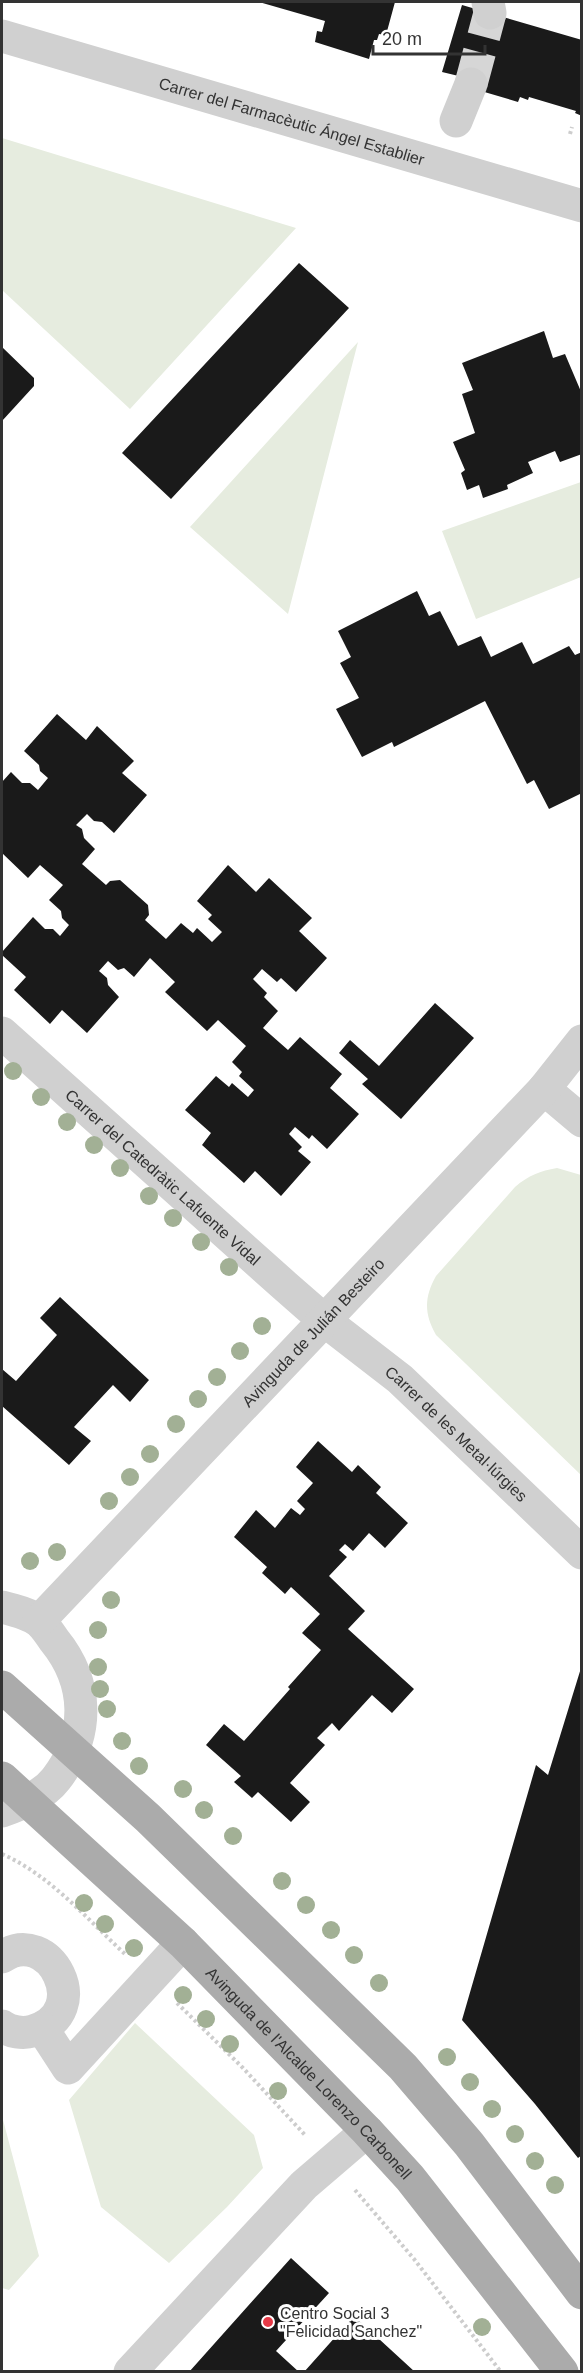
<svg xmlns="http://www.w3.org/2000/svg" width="583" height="2373" viewBox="0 0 583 2373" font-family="Arial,sans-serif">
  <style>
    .green { fill: #e6ecdf }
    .building { fill: #1a1a1a }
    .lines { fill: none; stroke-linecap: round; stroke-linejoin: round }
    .minor-tunnel { stroke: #d6d6d6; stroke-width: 33; stroke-dasharray: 33 16; stroke-linecap: butt }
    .path { stroke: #cdcdcd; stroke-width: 4; stroke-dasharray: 3 3; stroke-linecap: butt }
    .minor { stroke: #d0d0d0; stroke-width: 33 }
    .major { stroke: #ababab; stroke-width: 33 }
    .tree { fill: #a2b095 }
    .poi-dot { fill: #e63946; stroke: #fff; stroke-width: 2 }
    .labels { text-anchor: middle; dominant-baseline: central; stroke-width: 6; stroke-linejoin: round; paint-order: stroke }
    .street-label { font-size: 16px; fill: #333; stroke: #fff }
    .poi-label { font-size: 16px; fill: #333; stroke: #fff; text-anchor: start }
  </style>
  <rect width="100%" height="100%" fill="#fff"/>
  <path class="green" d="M2,138L296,228L130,409L2,290Z
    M358,342L288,614L190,527Z
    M581,482V577L476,619L442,531Z
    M557,1168L581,1175V1475L436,1335C424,1314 424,1297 436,1276L515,1187C529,1175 540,1171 557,1168Z
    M135,2023L254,2135L263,2168L227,2207L169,2263L101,2207L69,2100Z
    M2,2116L39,2256L9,2290L2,2288Z"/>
  <path class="building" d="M259,2H395L386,35L379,34L377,40H374L369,59L315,42L317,31L322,32L325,21Z
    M462,5L582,40V116L575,113L576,111L529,97L528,100L520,97L518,102L481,91L467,78L442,72Z
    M299,263L349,308L171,499L122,453Z
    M544,331L553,358L565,354L582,394V454L560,462L555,451L528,462L533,473L507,485L508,489L483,498L479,485L467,490L461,473L465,470L453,442L475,433L462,394L473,390L462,363Z
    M2,347L34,378V386L2,421Z
    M417,591L429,616L440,611L458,646L481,636L491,657L522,642L533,664L569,646L575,655L582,652V793L549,809L534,780L527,784L485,701L394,747L392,742L362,757L336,709L359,698L340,663L351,657L338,631Z
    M57,714L86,740L97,726L134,761L122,773L147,795L114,833L102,822L94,821L87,814L76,825L82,829L84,838L95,849L82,864L106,885L110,881L120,880L148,905L149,915L145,920L166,939L181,923L193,933L197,928L212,942L222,932L208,919L212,915L197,901L228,865L256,892L269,878L312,918L299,931L327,958L296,992L281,978L277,982L262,969L253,979L267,993L264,997L278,1011L263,1028L288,1050L300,1037L342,1074L330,1088L359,1114L327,1149L312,1135L309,1139L295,1127L289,1134L302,1147L298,1151L311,1162L281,1196L255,1171L244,1183L202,1145L211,1133L185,1110L216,1076L229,1087L232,1083L248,1097L254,1090L239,1076L242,1072L232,1062L246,1046L218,1020L207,1031L165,992L175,982L150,958L134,977L124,968L118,970L108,961L99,971L107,978L108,985L119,997L87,1033L62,1010L50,1024L14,990L26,977L2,955V952L33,917L45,929H53L60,936L69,925L62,918L61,911L49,900L63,885L40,865L28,878L2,853V782L11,772L22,783H30L38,790L48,778L40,771L39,765L24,751Z
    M435,1003L474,1038L401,1119L362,1084L368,1079L339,1053L350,1040L379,1066Z
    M60,1297L149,1380L130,1402L113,1385L74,1427L91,1441L69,1465L2,1406V1369L16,1381L57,1335L40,1318Z
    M318,1441L352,1472L358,1465L381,1487L376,1493L408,1523L385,1548L369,1533L353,1551L345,1544L339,1550L347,1557L329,1576L365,1611L348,1629L414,1689L392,1713L372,1695L339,1731L332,1723L317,1738L325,1745L290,1783L310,1802L291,1822L258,1792L252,1798L234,1782L241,1776L206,1745L224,1724L244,1741L290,1689L288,1687L321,1650L302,1633L320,1614L291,1587L285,1594L262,1573L267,1567L234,1537L256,1510L275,1528L291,1508L300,1515L305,1509L297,1501L313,1483L296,1467Z
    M581,1668L582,2155L578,2158L535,2104L462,2020L536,1765L548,1775Z
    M291,2258L329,2293L276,2351L299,2372H189Z
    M354,2316L415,2372H304Z"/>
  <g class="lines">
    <path class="minor-tunnel" d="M471,84L490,13"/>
    <path class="path" d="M570,134L572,127
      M2,1854C50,1875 87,1919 126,1955
      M177,2003L243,2068L305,2135
      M355,2190L414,2259L501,2372"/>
    <g class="minor">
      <path d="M488,2L490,13"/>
      <path id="s1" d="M2,36L582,206"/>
      <path d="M456,121L471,84"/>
      <path id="s2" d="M2,1033L285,1286L325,1321L400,1379L582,1553"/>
      <path d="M544,1089L582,1121"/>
      <path d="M2,1607C14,1610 30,1614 40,1622C45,1627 50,1634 54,1640C89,1683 90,1735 56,1779C43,1796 21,1804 2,1811"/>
      <path id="s3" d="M39,1621L544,1089L582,1041"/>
      <path d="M2,1957C49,1924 96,2012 33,2031C23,2034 10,2032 2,2026"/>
      <path d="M42,2028L68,2068L183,1943"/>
      <path d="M130,2372L304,2185L367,2131"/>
    </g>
    <g class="major">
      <path d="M2,1687L148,1818L403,2067L469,2144L582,2293"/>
      <path id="s4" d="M2,1778L183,1943L367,2131L410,2178L562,2372"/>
    </g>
  </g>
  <g class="tree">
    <circle cx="13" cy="1071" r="9"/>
    <circle cx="41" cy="1097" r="9"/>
    <circle cx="67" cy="1122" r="9"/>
    <circle cx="94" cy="1145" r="9"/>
    <circle cx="120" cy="1168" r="9"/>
    <circle cx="149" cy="1196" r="9"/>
    <circle cx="173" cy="1218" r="9"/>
    <circle cx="201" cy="1242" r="9"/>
    <circle cx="229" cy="1267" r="9"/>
    <circle cx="262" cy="1326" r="9"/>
    <circle cx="240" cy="1351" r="9"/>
    <circle cx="217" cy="1377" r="9"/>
    <circle cx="198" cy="1399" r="9"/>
    <circle cx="176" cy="1424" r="9"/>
    <circle cx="150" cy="1454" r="9"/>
    <circle cx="130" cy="1477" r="9"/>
    <circle cx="109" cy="1501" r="9"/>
    <circle cx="57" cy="1552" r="9"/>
    <circle cx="30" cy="1561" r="9"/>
    <circle cx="111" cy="1600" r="9"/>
    <circle cx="98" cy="1630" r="9"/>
    <circle cx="98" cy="1667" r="9"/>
    <circle cx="100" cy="1689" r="9"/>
    <circle cx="107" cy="1709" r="9"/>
    <circle cx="122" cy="1741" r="9"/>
    <circle cx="139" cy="1766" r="9"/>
    <circle cx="183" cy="1789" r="9"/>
    <circle cx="204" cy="1810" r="9"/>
    <circle cx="233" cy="1836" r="9"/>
    <circle cx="282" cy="1881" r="9"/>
    <circle cx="84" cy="1903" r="9"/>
    <circle cx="306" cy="1905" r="9"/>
    <circle cx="105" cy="1924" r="9"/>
    <circle cx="331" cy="1930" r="9"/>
    <circle cx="134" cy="1948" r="9"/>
    <circle cx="354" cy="1955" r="9"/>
    <circle cx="379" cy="1983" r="9"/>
    <circle cx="183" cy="1995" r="9"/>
    <circle cx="206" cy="2019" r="9"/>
    <circle cx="230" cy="2044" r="9"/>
    <circle cx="447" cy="2057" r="9"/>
    <circle cx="470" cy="2082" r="9"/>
    <circle cx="278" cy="2091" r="9"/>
    <circle cx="492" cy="2109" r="9"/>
    <circle cx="515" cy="2134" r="9"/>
    <circle cx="535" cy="2161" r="9"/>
    <circle cx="555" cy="2185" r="9"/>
    <circle cx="482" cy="2327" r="9"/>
  </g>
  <circle class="poi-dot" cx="268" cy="2322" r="6"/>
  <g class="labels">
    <g class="street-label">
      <text stroke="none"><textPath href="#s1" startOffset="302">Carrer del Farmacèutic Ángel Establier</textPath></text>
      <text stroke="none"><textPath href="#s2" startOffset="216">Carrer del Catedràtic Lafuente Vidal</textPath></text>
      <text stroke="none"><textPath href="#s3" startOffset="398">Avinguda de Julián Besteiro</textPath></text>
      <text stroke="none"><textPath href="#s2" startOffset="606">Carrer de les Metal·lúrgies</textPath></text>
      <text stroke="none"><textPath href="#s4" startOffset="426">Avinguda de l'Alcalde Lorenzo Carbonell</textPath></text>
    </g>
    <g class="poi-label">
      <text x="280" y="2313">Centro Social 3<tspan x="280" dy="18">"Felicidad Sanchez"</tspan></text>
    </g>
  </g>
  <rect width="583" height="2373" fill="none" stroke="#333333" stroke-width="6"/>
  <path d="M373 45v9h112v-9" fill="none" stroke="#333333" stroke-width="3"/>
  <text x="382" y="45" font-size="18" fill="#333333" stroke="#ffffff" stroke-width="4.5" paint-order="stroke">20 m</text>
</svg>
